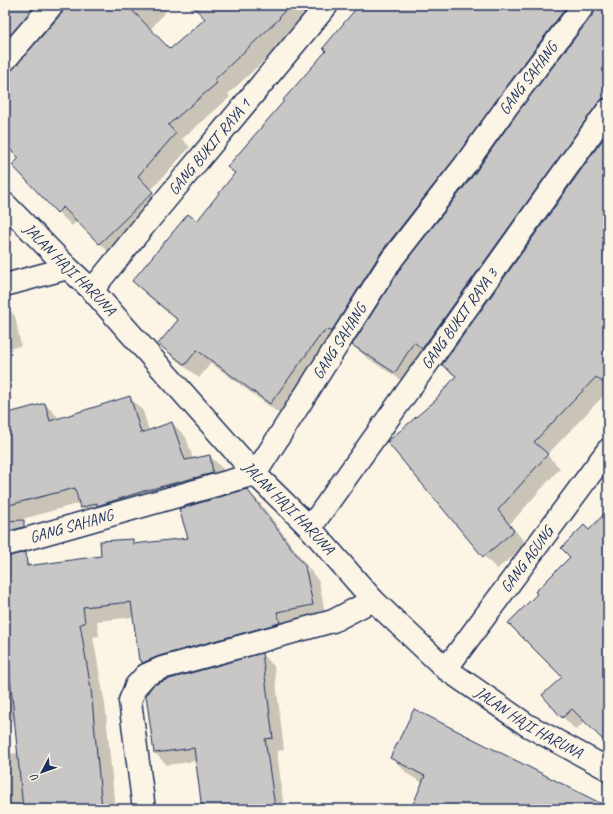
<svg xmlns="http://www.w3.org/2000/svg" width="613" height="814" viewBox="0 0 613 814" font-family="Caveat,sans-serif">
  <style>
    .shadow { fill: #0003; fill-rule: evenodd }
    .building { fill: #c8c7c6; stroke: #1b2f5e }
    .lines { fill: none; stroke-linecap: round; stroke-linejoin: round }
    .street-casing { stroke: #1b2f5e; stroke-width: 25 }
    .street { stroke: #fcf5e5; stroke-width: 22 }
    .labels { text-anchor: middle; dominant-baseline: central; stroke-width: 3; stroke-linejoin: round; paint-order: stroke }
    .street-label { font-size: 16px; fill: #1b2f5e; stroke: #fcf5e5 }
  </style>
  <rect width="100%" height="100%" fill="#fcf5e5"/>
  <filter id="ink" filterUnits="userSpaceOnUse"><feTurbulence type="fractalNoise" baseFrequency=".025" numOctaves="2"/><feDisplacementMap in="SourceGraphic" scale="8" xChannelSelector="R" yChannelSelector="G"/><feConvolveMatrix kernelMatrix="1 2 1 2 8 2 1 2 1" color-interpolation-filters="sRGB"/></filter>
  <g filter="url(#ink)">
    <path class="shadow" d="M5,5H171L150,30L170,50L206,19L193,5H317L294,33L228,94L230,97L182,139L190,147L151,190L166,206L113,257L78,220L72,226L58,212L20,158L5,143ZM66,6L62,14L15,69L9,73H6L9,66L62,7Z
      M360,5H608V121L409,385L367,358L353,345L476,173L595,13L598,6L592,7L284,417L211,363L199,378L173,357L160,344L178,321L147,295L134,281L197,222L236,174L327,51Z
      M608,133V391L547,455L560,468L510,524L527,545L497,569L484,556L438,400L456,377L443,365Z
      M5,306L15,316L21,346L5,349Z
      M130,398L143,411L149,431L172,423L186,437L193,459L210,456L224,470L227,487L95,521L81,507L80,503L5,524V415L45,404L59,418Z
      M247,490L261,504L319,582L326,619L156,677L140,660L134,617L97,621L99,636L93,637L105,704L115,809H5V754L18,753L15,720L5,721V562L26,561L32,566L102,556L132,540L137,545L189,539ZM257,504H259L309,571L308,572Z
      M608,512V743L585,721L576,730L563,717L543,695L563,677L572,558L589,531Z
      M262,655L274,666L284,750L277,751L284,809H203L197,761L167,765L155,753Z
      M391,757L600,809H412L423,783L409,775Z"/>
    <path class="building" d="M5,5H36L5,41Z
      M64,5H127L170,49L205,19L192,5H290L279,17L280,18L214,80L217,83L168,125L176,133L138,176L153,192L99,244L63,207L57,213L12,165L19,158L5,144V72H10L14,68L62,13L64,8Z
      M359,5H568L498,98L455,158L382,251L331,332L326,329L323,334L322,333L270,404L197,350L185,365L158,344L178,320L132,281L188,214L197,221L235,173L227,167L284,101L283,100L326,51L323,48Z
      M596,5H608V98L602,99L598,103L422,349L414,342L395,373L352,345L402,266L475,173L518,112L594,13Z
      M608,132V387L596,377L534,442L548,454L498,510L514,531L483,557L387,442L437,399H436L456,376L442,365Z
      M130,396L141,433L172,422L185,460L210,455L213,473L144,491L97,506V503L80,508L75,488L5,506V414L45,403L50,421Z
      M247,489L305,566L313,605L277,612L280,623L159,656L142,663L141,660H139L131,602L83,607L85,623L80,624L91,689L102,809H23L5,624V557L26,552L27,566L101,556L100,541L133,539V544L188,538L179,509Z
      M608,510V745L572,709L562,718L542,695L562,677L508,623L537,594L535,592L570,557L561,548L584,525L589,530Z
      M24,520V527L5,532V521Z
      M262,653L273,738L265,739L275,807L261,809H202L194,748L154,753L146,695L153,685L166,680Z
      M414,709L608,807V809H411L425,776L390,758Z"/>
    <g class="lines">
      <defs>
        <g id="street">
          <path d="M5,60L52,5"/>
          <path id="s1" d="M5,204L68,268L92,290L255,474L310,528L373,600L446,669L527,725L608,769"/>
          <path d="M5,285L68,268"/>
          <path id="s2" d="M92,290L143,227L327,5"/>
          <path id="s3" d="M310,528L608,110"/>
          <path id="s4" d="M5,545L255,474L392,259L465,165L508,105L584,5"/>
          <path id="s5" d="M446,669L608,450"/>
          <path d="M144,809L130,701L136,686L146,675L162,668L333,621L373,600"/>
        </g>
      </defs>
      <use href="#street" class="street-casing"/>
      <use href="#street" class="street"/>
    </g>
  </g>
  <g class="labels">
    <g class="street-label">
      <text stroke="none"><textPath href="#s4" startOffset="741">GANG SAHANG</textPath></text>
      <text stroke="none"><textPath href="#s2" startOffset="185">GANG BUKIT RAYA 1</textPath></text>
      <text stroke="none"><textPath href="#s1" startOffset="92">JALAN HAJI HARUNA</textPath></text>
      <text stroke="none"><textPath href="#s3" startOffset="257">GANG BUKIT RAYA 3</textPath></text>
      <text stroke="none"><textPath href="#s4" startOffset="417">GANG SAHANG</textPath></text>
      <text stroke="none"><textPath href="#s1" startOffset="416">JALAN HAJI HARUNA</textPath></text>
      <text stroke="none"><textPath href="#s4" startOffset="69">GANG SAHANG</textPath></text>
      <text stroke="none"><textPath href="#s5" startOffset="136">GANG AGUNG</textPath></text>
      <text stroke="none"><textPath href="#s1" startOffset="740">JALAN HAJI HARUNA</textPath></text>
    </g>
  </g>
  <rect width="613" height="814" fill="none" stroke="#fcf5e5" stroke-width="20"/>
  <rect x="10" y="10" width="593" height="794" fill="none" stroke="#1b2f5e" stroke-width="1.5" filter="url(#ink)"/>
  <g transform="translate(42 772) rotate(229)" stroke="#fcf5e5" stroke-width="3" paint-order="stroke">
  <path d="M0-3L7 15L0 10L-7 15Z" fill="#1b2f5e"/>
  <text y="-6" font-size="11" font-weight="bold" text-anchor="middle" fill="#1b2f5e">U</text>
  </g>
</svg>
